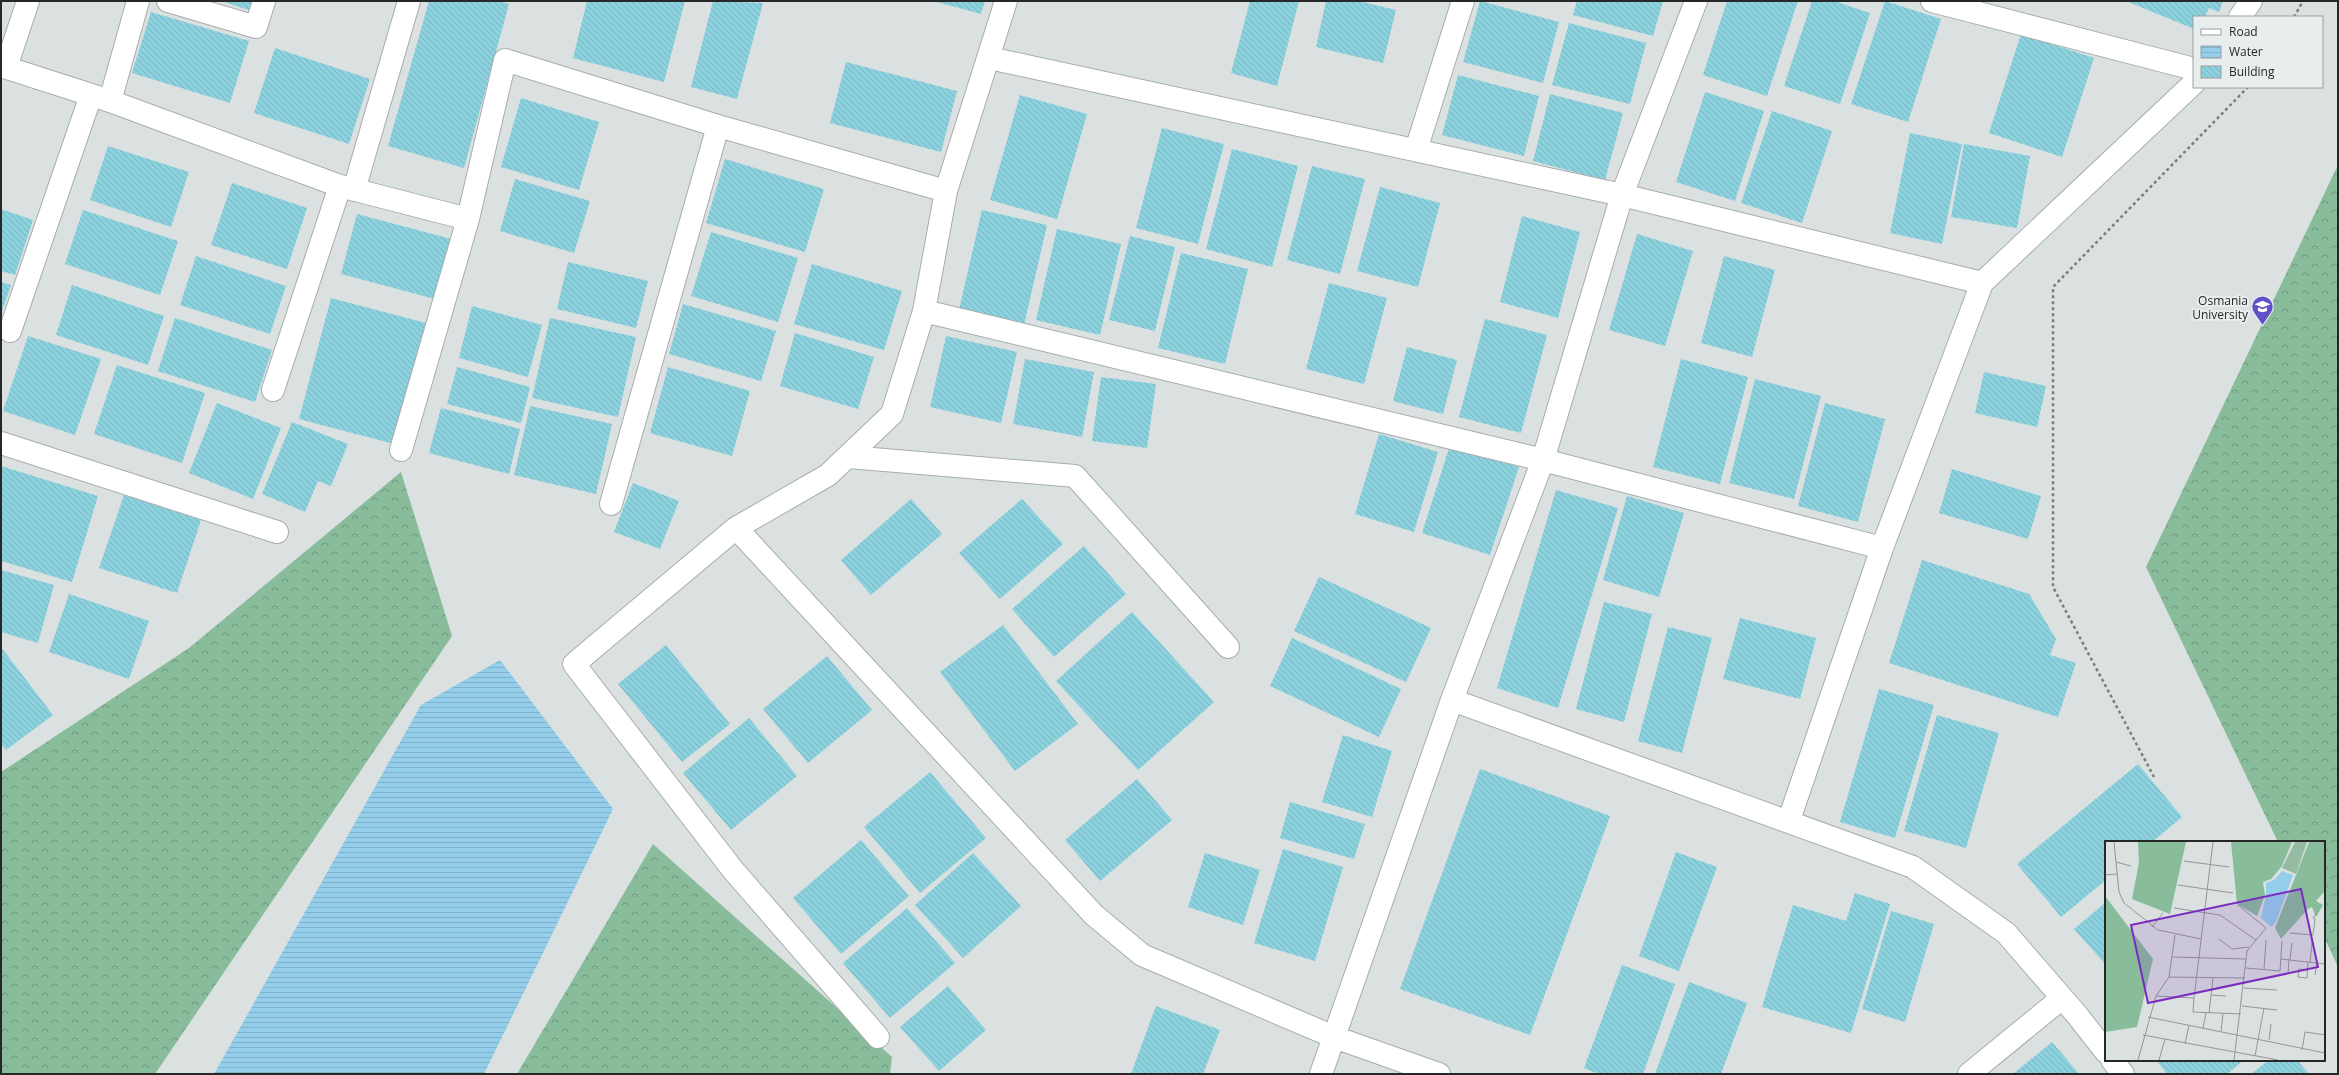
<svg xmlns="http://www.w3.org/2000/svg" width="2339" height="1075" viewBox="0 0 2339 1075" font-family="'Open Sans',sans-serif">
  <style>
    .forest { fill: url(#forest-crowns) }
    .water { fill: url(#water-rules) }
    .building { fill: url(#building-back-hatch) }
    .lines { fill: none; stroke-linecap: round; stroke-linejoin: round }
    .street-casing { stroke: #a7adac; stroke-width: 24 }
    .path { stroke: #797d7c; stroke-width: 2.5; stroke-dasharray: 3 3; stroke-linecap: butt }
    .street { stroke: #fff; stroke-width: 22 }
    .labels { text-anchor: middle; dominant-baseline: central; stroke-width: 4; stroke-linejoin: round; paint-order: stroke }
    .poi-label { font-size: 12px; fill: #262828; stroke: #e8eeee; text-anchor: end }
    .inset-road { fill: none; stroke: #939796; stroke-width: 1 }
    .view { fill: #7b2cbf; fill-opacity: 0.15; stroke: #7b2cbf; stroke-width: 2 }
    .inset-edge { fill: none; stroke: #262828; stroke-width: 2 }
  </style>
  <defs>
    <pattern id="forest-crowns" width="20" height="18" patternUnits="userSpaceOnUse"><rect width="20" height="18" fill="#88bc9b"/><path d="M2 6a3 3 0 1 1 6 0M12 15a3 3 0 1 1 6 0" fill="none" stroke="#6f997e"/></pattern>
    <pattern id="water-rules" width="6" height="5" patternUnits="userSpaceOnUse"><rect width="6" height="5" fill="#94ceea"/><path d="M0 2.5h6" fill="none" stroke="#7fb1c9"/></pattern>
    <pattern id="building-back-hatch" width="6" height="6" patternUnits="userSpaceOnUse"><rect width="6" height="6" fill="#8bd1de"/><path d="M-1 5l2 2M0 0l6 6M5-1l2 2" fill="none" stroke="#78b3be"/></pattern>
  </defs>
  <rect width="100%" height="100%" fill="#dbe1e0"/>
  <path class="forest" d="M2338,165V967L2324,937V842H2278L2146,567Z
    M401,472L452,636L155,1074H1V772L189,648Z
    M653,844L892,1057L890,1074H517Z"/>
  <path class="water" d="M500,660L613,809L484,1074H214L421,705Z"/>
  <path class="building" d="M221,1H259L255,12Z
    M429,1H498L509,4L464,168L388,146Z
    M587,1H685L664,82L573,58Z
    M713,1L763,3L737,99L691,87Z
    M933,1H985L981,14Z
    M1250,1H1299L1277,86L1231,73Z
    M1326,1H1358L1396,10L1383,63L1316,47Z
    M1480,1L1559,22L1543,83L1463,62Z
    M1577,1H1663L1653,36L1573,15Z
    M1727,1H1798L1767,96L1703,75Z
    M1812,1H1834L1870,13L1840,104L1784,86Z
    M1885,1L1941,19L1908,122L1851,104Z
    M2126,1H2223L2219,12L2209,8L2205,17H2194V29Z
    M151,12L249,41L230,103L132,73Z
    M1569,23L1646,43L1630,104L1552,85Z
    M2021,34L2094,58L2062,157L1989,133Z
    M275,48L370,79L349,144L254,113Z
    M846,62L957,91L941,152L830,123Z
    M1458,75L1539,96L1524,156L1442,135Z
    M1705,92L1764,111L1735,201L1676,182Z
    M1550,94L1623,113L1605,180L1533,161Z
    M1020,95L1087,114L1057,219L990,200Z
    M521,98L599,122L579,190L501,167Z
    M1772,111L1832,131L1802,223L1741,203Z
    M1162,128L1224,144L1198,244L1136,228Z
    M1910,133L1962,144L1942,244L1890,233Z
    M1964,144L2030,156L2017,228L1951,217Z
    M108,146L189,172L171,227L90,200Z
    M1232,149L1298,166L1272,267L1206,249Z
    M725,159L824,189L805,252L706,223Z
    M1312,166L1365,179L1340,274L1287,260Z
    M515,179L590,201L574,253L500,231Z
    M232,183L307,208L287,269L211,245Z
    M1380,187L1440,203L1418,287L1357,271Z
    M1,209L33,220L15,275L1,271Z
    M83,210L178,241L160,295L65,264Z
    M982,210L1047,225L1024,325L959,310Z
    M357,214L455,240L439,300L341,274Z
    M1522,216L1580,232L1558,318L1500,302Z
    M1057,229L1121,244L1100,335L1036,320Z
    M711,232L798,258L778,322L691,296Z
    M1637,234L1693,251L1665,346L1609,330Z
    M1130,236L1175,247L1155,331L1109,320Z
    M1181,253L1248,269L1225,364L1158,348Z
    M196,256L286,286L270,334L180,305Z
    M1724,256L1775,270L1752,357L1701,343Z
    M568,262L648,281L636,328L557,309Z
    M812,264L902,291L884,350L794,324Z
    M1,282L11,285L1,314Z
    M1329,283L1387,298L1364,384L1306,369Z
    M72,285L164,316L148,365L56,335Z
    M331,298L426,323L394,444L299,419Z
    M683,304L776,331L761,381L669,354Z
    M472,306L542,325L528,377L459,358Z
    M175,318L272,350L255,402L158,371Z
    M550,318L636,337L618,417L532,398Z
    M1485,319L1547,335L1521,433L1459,417Z
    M795,333L874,357L858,409L780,386Z
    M28,336L101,359L75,435L3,411Z
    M946,336L1017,352L1001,423L930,407Z
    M1407,347L1457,360L1443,414L1393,401Z
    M1025,359L1094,372L1082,437L1013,424Z
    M1681,359L1748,377L1720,484L1653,467Z
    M117,365L205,393L182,463L94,434Z
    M457,367L530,387L521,423L447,404Z
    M668,367L750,391L732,456L650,433Z
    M1984,372L2046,386L2037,427L1975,413Z
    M1101,377L1156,384L1147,448L1092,441Z
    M1755,379L1821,396L1794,499L1729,483Z
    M217,403L281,428L253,499L189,473Z
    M1825,403L1885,419L1858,522L1798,506Z
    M530,406L612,424L596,494L514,475Z
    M441,408L520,429L509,474L429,453Z
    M292,422L348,444L331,486L318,481L305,512L262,494Z
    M1379,434L1438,452L1414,532L1355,514Z
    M1450,445L1519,467L1490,555L1422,533Z
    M1,466L98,496L72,582L1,561Z
    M1952,469L2041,496L2028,539L1939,513Z
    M633,483L679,501L660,549L614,532Z
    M1556,490L1618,508L1558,708L1497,688Z
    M124,495L201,520L177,593L99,568Z
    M1627,496L1684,513L1659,597L1603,580Z
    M911,499L942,534L871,595L841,560Z
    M1022,499L1063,544L1000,599L959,553Z
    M1084,546L1126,594L1054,657L1012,609Z
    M1922,560L2029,594L2056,639L2050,655L2076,663L2058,717L1889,663Z
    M1,570L54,585L38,643L1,632Z
    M1319,577L1431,628L1406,682L1294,631Z
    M69,594L149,621L129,679L49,652Z
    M1604,602L1652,614L1624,722L1576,709Z
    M1132,612L1214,702L1138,770L1056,681Z
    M1740,618L1816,638L1800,699L1723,679Z
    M1003,625L1078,724L1015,771L940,672Z
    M1668,627L1712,638L1682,753L1638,741Z
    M1292,638L1401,689L1379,737L1270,686Z
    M666,645L730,724L682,762L618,684Z
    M1,647L53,715L6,750L1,744Z
    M827,656L872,710L808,763L763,709Z
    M1879,689L1934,705L1895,838L1840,822Z
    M1937,715L1999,733L1966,848L1904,831Z
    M749,718L797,776L731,830L683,773Z
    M1343,735L1392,751L1372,817L1322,802Z
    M2138,764L2182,817L2152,842H2106V880L2061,917L2017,864Z
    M1480,769L1610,816L1530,1035L1400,989Z
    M930,772L986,838L920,893L864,827Z
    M1137,779L1172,820L1100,881L1065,840Z
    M1290,802L1365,824L1354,859L1280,838Z
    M861,840L909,896L841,954L793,898Z
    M1283,849L1343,867L1315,961L1254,943Z
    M1676,852L1717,867L1679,971L1639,956Z
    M973,853L1021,906L963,958L915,905Z
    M1205,853L1260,870L1243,925L1188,907Z
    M1855,893L1890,904L1851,1033L1762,1007L1793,905L1846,921Z
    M2106,902V965L2074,929Z
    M907,908L955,963L890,1018L843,963Z
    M1891,911L1934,924L1905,1022L1862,1009Z
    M1622,965L1675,984L1643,1074H1599L1584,1068Z
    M1689,982L1747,1003L1721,1074H1655Z
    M948,986L986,1030L939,1071L900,1027Z
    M1156,1006L1220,1030L1203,1074H1131Z
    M2052,1042L2079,1074H2013Z
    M2156,1060H2244L2227,1074H2167Z
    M2269,1060H2297L2309,1074H2251Z"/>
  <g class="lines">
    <defs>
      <path id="street" d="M168,1L256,27L264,1
        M1932,1L2194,69
        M2240,17L2251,1
        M989,58L1622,195L1982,283
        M1,66L110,101L340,186L468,219
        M6,67L28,1
        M110,101L138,1
        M1416,150L1463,1
        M354,190L409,1
        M924,311L1543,460L1882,548
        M10,331L91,95
        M273,390L340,186
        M1,443L277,532
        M401,450L468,219L505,60L718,126L946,191
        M849,457L1075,476L1228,647
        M611,504L718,126
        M736,528L1094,915L1142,955L1334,1037L1439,1074
        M1452,700L1913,867L2006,933L2077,1015L2106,1052
        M1789,820L1882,548L1982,283L2194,83
        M878,1037L733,870L574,664L736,528L828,475L892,414L924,311L946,191L1006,1
        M2112,1060L2123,1074
        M1321,1074L1452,700L1543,460L1622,195L1696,1
        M1969,1074L2062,998"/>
    </defs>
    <use href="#street" class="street-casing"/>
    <path class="path" d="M2294,17L2303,1
      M2154,777L2053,587V287L2248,87"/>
    <use href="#street" class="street"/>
  </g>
  <defs>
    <symbol id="university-pin" viewBox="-11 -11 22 30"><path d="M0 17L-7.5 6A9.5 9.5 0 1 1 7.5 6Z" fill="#604fc8" stroke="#e8eeee"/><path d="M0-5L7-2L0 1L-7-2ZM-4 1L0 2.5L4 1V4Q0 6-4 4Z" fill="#fff"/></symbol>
  </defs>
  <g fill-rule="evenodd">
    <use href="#university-pin" x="2250" y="294" width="25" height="34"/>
  </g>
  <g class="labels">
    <g class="poi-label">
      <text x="2248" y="300">Osmania<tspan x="2248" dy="14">University</tspan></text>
    </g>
  </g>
  <g transform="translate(2105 841)">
    <rect width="220" height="220" fill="#dbe1e0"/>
    <path d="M33,1H81L65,73L27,58L34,21ZM126,1H187L177,25L166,38L158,41L160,54L152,75L132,63ZM204,1H220V50L211,60L218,64L211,76L207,66L203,68L176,98L170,87ZM0,55L48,118L32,186L0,191Z" fill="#88bc9b"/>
    <path d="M190,1H202L191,33L177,27Z" fill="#96bba3"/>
    <path d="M177,30L188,34L171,81L166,86L156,77L161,54V42L169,39Z" fill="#94ceea"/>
    <path class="inset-road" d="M9,1L14,51L19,62L53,89L96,98M79,20L124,26M11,21L26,25M0,34L12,33M73,44L128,52M69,67L115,74L151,99M47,86L58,72M185,92L208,94L210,78L208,77L213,70M114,98L127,108L144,106M68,116L141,118M176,118L220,123M185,118L187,102M205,121L207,102M141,127L175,130L177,100M159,128L161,99M203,129L194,128L193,136L202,137L203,121M183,133L184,118M210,134L212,121M64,136L140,137M139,147L172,149M106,154L121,155M51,155L89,157L108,1M89,157L88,171L136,173M137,165L172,169M104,172L108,137M43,176L220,212M98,187L101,172M116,190L118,173M38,194L173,219M164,199L166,183M80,203L84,184M197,209L200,191L220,194M150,215L159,167M33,219L51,155L64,136L70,94M54,219L60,198M129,219L142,110L161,87L133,64"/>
    <path class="view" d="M196,48L213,126L43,162L26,84Z"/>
    <rect width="220" height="220" class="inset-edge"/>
  </g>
  <rect width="2339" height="1075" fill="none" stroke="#262828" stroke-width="4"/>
  <rect x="2193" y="16" width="130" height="72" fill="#e8eeee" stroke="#9a9f9f"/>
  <rect x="2201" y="29" width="20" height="6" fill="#ffffff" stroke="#9a9f9f"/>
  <text x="2229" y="36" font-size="12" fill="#262828">Road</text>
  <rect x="2201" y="46" width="20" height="12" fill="url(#water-rules)" stroke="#9a9f9f"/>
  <text x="2229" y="56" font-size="12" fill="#262828">Water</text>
  <rect x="2201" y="66" width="20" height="12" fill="url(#building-back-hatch)" stroke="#9a9f9f"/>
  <text x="2229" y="76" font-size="12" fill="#262828">Building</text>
</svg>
